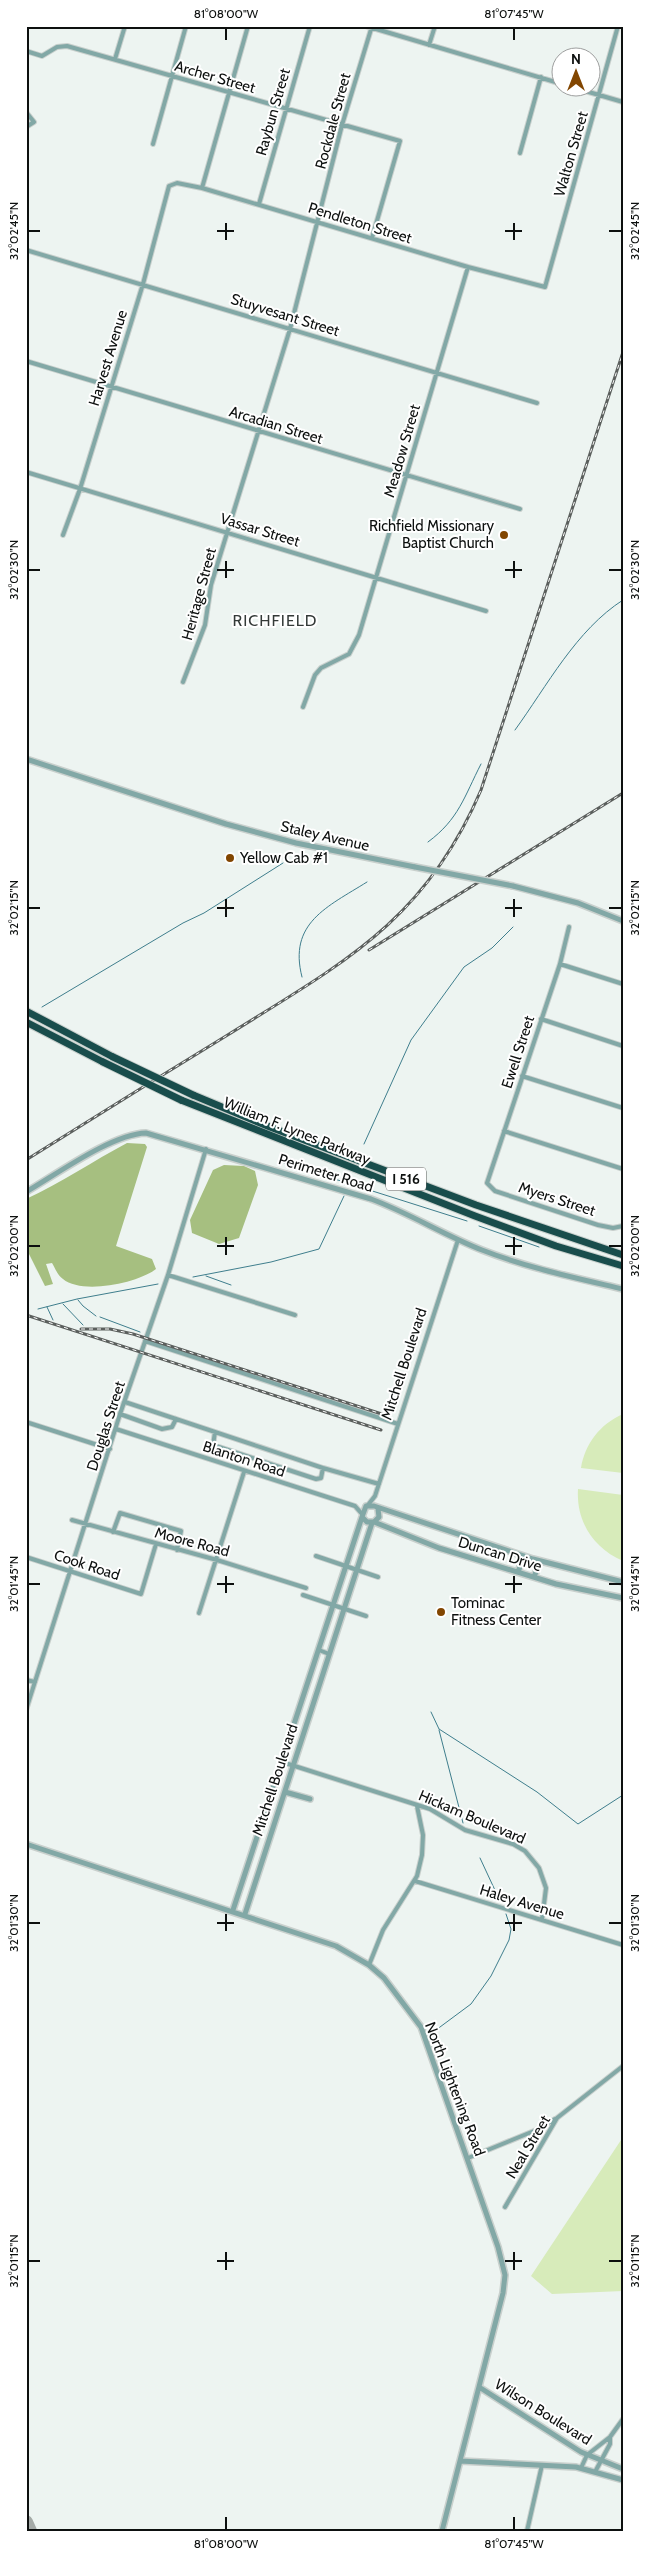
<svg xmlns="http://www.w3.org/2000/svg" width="649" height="2557" viewBox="0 0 649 2557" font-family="Cabin,sans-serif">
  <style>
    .green { fill: #d7ebba }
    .forest { fill: #a6bf80 }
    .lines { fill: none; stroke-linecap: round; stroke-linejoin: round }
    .stream { stroke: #3f7e8d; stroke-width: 1 }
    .taxiway { stroke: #a4aaa7; stroke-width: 14 }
    .minor-casing { stroke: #c9d0cd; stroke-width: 6 }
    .tertiary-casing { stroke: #c9d0cd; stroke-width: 8 }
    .motorway-casing { stroke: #c9d0cd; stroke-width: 9 }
    .minor { stroke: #82a8a6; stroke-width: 4 }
    .tertiary { stroke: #82a8a6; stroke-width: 5 }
    .motorway { stroke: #194d4c; stroke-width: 7 }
    .rail-casing { stroke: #5b5f5d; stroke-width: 3 }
    .rail { stroke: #fff; stroke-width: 1; stroke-dasharray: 4; stroke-linecap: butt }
    .tertiary-bridge-casing { stroke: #c9d0cd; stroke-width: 8; stroke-linecap: butt }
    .motorway-bridge-casing { stroke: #c9d0cd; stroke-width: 9; stroke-linecap: butt }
    .tertiary-bridge { stroke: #82a8a6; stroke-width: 5 }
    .motorway-bridge { stroke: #194d4c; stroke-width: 7 }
    .ticks { fill: none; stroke: #0d100f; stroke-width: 2 }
    .poi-dot { fill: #824601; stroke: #fff; stroke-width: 2 }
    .labels { text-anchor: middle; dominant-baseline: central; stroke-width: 4; stroke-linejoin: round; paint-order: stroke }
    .shield { fill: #fff; stroke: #565857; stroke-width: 1 }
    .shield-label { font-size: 14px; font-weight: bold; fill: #0d100f }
    .street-label { font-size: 15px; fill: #0d100f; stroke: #fff }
    .poi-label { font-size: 15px; fill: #0d100f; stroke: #fff; text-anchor: start }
    .neighbourhood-label { font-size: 16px; letter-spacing: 1px; fill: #343a38; stroke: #fff }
    .neatline { fill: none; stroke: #0d100f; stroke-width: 2 }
    .ticks-label { font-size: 12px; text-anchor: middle; fill: #0d100f }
  </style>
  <rect width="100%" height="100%" fill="#edf4f1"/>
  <path class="green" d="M623,1414V1473L581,1468C585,1444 600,1424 623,1414Z
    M578,1489L623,1495V1561C593,1548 576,1521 578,1489Z
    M623,2137V2291L552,2294L531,2276Z"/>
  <path class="forest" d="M127,1143L145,1144L147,1147L116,1246L152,1259L156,1269C138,1283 82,1295 63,1279C58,1276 55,1268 52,1263L46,1264L53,1284L45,1286L26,1248V1199C61,1183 93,1161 127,1143Z
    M224,1165L244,1166L255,1171L258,1185L239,1238L219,1244L192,1233L190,1220L213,1170Z"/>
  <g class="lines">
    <path class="stream" d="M515,730C547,686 576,630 623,600
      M428,842C459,819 464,797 481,764
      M302,977C288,923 327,907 367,882
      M42,1007L183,923L204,913L283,863
      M364,1144L411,1040L464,967L492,948L513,927
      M281,1162L467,1221
      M479,1226L539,1247
      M206,1276L231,1285
      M193,1277L271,1262L319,1249L344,1196
      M78,1300L83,1306L96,1316
      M63,1304L83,1325
      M47,1307L53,1320
      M38,1309L77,1299L158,1284
      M100,1317L140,1332
      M431,1712L439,1729L537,1792L578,1824L623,1795
      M439,1730L463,1823
      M480,1858L500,1901
      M436,2030L471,2004L491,1976L509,1940L511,1929L506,1914"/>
    <path class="taxiway" d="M26,2522L30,2531"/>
    <defs>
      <path id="minor" d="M366,26L562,84
        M429,45L435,26
        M26,51L42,56L57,47L67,46L400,141L372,238
        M115,59L125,26
        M575,88L623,102
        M26,112L34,122L26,127
        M153,144L186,26
        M520,153L541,77
        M202,188L248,26
        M259,204L310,26
        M26,250L537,403
        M26,361L520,509
        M26,472L486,611
        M63,535L80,489L143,284L169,186L177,183L202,188L468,267L545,287L618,26
        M183,682L205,625L211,585L290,329L342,125L372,26
        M303,707L315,675L321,668L349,654L359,635L468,267
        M569,927L560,964L487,1183L495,1191L598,1225L613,1228L623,1226
        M560,964L623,984
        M541,1019L623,1046
        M522,1076L623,1108
        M504,1131L623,1169
        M168,1275L295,1315
        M145,1341L398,1424
        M125,1402L323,1468L379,1484
        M120,1414L162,1429L172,1427L176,1419
        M26,1422L110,1449
        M116,1429L355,1506L362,1514
        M215,1432L213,1445L316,1479L321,1478L323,1468
        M368,1505L375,1496L458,1240
        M72,1520L217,1560L306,1588
        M113,1532L120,1513L181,1531L177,1550
        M316,1556L378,1577
        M26,1557L141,1594L156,1544
        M303,1595L366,1616
        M199,1613L244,1472
        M319,1650L329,1654
        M26,1680L35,1682
        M26,1710L120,1414L168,1275L206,1149
        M282,1762L430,1809L465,1830L513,1844L525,1851L539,1868L546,1888L542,1920
        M415,1881L623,1945
        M369,1965L383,1930L417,1876L422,1855L423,1835L417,1806
        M468,2158L534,2131L555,2119
        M505,2207L557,2118L623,2066
        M581,2468L587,2455L610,2437L623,2419
        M595,2472L610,2444V2437
        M527,2531L542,2465"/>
      <path id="tertiary" d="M26,759L226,824L296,843L415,867
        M513,886L578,903L623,921
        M26,1192C57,1174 112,1134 146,1133L371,1199C409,1213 444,1235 482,1250C528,1268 576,1278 623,1289
        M378,1509L379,1517L374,1522H367L362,1517L366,1506H374L533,1559L623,1582
        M374,1522L439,1548L556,1584L623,1598
        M518,1572L524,1556
        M534,1577L540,1561
        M285,1792L310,1799
        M26,1844L336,1946L369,1965L384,1978L421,2027L498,2247L505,2275L503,2293L442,2531
        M233,1910L362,1517
        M245,1914L372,1523
        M479,2387L581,2452L623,2469
        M460,2461L576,2467L623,2480"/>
      <path id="motorway" d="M26,1011L113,1057
        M26,1022L103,1062
        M193,1095L270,1127L476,1205L623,1255
        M181,1100L475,1216L556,1246L623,1266"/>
    </defs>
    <use href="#minor" class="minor-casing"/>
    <use href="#tertiary" class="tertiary-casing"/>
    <use href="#motorway" class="motorway-casing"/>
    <use href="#minor" class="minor"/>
    <use href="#tertiary" class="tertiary"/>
    <use href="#motorway" class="motorway"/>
    <defs>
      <path id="rail" d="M369,950L623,793
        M26,1160C93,1118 159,1077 226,1036C341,964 425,922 481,790L623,352
        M26,1315L381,1430
        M81,1329H110L133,1334L388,1416"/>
    </defs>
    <use href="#rail" class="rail-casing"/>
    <use href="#rail" class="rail"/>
    <defs>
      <path id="tertiary-bridge" d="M415,867L513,886"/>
      <path id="motorway-bridge" d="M113,1057L193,1095
        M103,1062L181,1100"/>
    </defs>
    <use href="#tertiary-bridge" class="tertiary-bridge-casing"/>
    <use href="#motorway-bridge" class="motorway-bridge-casing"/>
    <use href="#tertiary-bridge" class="tertiary-bridge"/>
    <use href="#motorway-bridge" class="motorway-bridge"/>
  </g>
  <path class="ticks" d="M226,28V40M514,28V40M226,223V240M514,223V240M28,231H40M217,231H234M505,231H522M609,231H622M226,561V578M514,561V578M28,570H40M217,570H234M505,570H522M609,570H622M226,899V917M514,899V917M28,908H40M217,908H234M505,908H522M609,908H622M226,1237V1255M514,1237V1255M28,1246H40M217,1246H234M505,1246H522M609,1246H622M226,1576V1593M514,1576V1593M28,1584H40M217,1584H234M505,1584H522M609,1584H622M226,1914V1931M514,1914V1931M28,1923H40M217,1923H234M505,1923H522M609,1923H622M226,2252V2270M514,2252V2270M28,2261H40M217,2261H234M505,2261H522M609,2261H622M226,2517V2530M514,2517V2530"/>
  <g class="poi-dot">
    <circle cx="504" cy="535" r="5"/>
    <circle cx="230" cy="858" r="5"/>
    <circle cx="441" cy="1612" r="5"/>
  </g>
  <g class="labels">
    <rect class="shield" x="386" y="1167.5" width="40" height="23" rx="4"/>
    <g class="shield-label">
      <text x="406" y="1179">I 516</text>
    </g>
    <g class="street-label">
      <text transform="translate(215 77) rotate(16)">Archer Street</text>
      <text transform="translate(273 112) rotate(-74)">Raybun Street</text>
      <text transform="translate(333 121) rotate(-75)">Rockdale Street</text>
      <text transform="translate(571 154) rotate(-74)">Walton Street</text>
      <text transform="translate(360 223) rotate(17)">Pendleton Street</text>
      <text transform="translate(285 315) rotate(17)">Stuyvesant Street</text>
      <text transform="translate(108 358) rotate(-73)">Harvest Avenue</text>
      <text transform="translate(276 425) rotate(17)">Arcadian Street</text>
      <text transform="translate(402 451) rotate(-74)">Meadow Street</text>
      <text transform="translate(260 530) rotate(17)">Vassar Street</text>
      <text transform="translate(199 594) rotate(-75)">Heritage Street</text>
      <text transform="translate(325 836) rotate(13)">Staley Avenue</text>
      <text transform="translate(518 1052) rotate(-72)">Ewell Street</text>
      <text transform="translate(297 1131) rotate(22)">William F. Lynes Parkway</text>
      <text transform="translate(326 1173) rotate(17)">Perimeter Road</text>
      <text transform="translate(557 1199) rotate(18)">Myers Street</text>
      <text transform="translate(404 1364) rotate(-72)">Mitchell Boulevard</text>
      <text transform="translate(106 1426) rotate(-72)">Douglas Street</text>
      <text transform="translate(244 1459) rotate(18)">Blanton Road</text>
      <text transform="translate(192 1542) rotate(15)">Moore Road</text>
      <text transform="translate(500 1554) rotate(17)">Duncan Drive</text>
      <text transform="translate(87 1565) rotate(18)">Cook Road</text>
      <text transform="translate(275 1780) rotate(-72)">Mitchell Boulevard</text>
      <text transform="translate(472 1817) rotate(23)">Hickam Boulevard</text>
      <text transform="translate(522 1902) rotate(17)">Haley Avenue</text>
      <text transform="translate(455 2089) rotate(69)">North Lightening Road</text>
      <text transform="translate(528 2147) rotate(-59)">Neal Street</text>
      <text transform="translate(543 2412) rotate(32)">Wilson Boulevard</text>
    </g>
    <g class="poi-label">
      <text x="494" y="526" text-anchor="end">Richfield Missionary<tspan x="494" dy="17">Baptist Church</tspan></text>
      <text x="240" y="858">Yellow Cab #1</text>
      <text x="451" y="1603">Tominac<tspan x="451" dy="17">Fitness Center</tspan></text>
    </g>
    <g class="neighbourhood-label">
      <text x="275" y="620">RICHFIELD</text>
    </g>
  </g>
  <rect width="649" height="2557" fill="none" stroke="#ffffff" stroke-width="55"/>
  <g transform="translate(576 72)"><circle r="24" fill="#ffffff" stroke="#9e9f9f"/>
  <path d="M0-4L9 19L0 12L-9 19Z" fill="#824601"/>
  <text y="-8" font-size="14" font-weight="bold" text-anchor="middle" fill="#0d100f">N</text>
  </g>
  <rect x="28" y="28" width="594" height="2502" class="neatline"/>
  <g class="ticks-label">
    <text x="226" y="18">81°08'00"W</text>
    <text x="514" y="18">81°07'45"W</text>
    <text transform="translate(14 231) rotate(-90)" y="4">32°02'45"N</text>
    <text transform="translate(635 231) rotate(-90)" y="4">32°02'45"N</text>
    <text transform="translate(14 570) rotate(-90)" y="4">32°02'30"N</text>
    <text transform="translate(635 570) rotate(-90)" y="4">32°02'30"N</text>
    <text transform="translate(14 908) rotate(-90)" y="4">32°02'15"N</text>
    <text transform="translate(635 908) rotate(-90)" y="4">32°02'15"N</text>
    <text transform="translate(14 1246) rotate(-90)" y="4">32°02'00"N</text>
    <text transform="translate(635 1246) rotate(-90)" y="4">32°02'00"N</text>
    <text transform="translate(14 1584) rotate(-90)" y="4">32°01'45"N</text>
    <text transform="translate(635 1584) rotate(-90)" y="4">32°01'45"N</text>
    <text transform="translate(14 1923) rotate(-90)" y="4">32°01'30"N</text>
    <text transform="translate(635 1923) rotate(-90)" y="4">32°01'30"N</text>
    <text transform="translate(14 2261) rotate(-90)" y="4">32°01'15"N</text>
    <text transform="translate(635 2261) rotate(-90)" y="4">32°01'15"N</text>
    <text x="226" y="2548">81°08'00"W</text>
    <text x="514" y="2548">81°07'45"W</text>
  </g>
</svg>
